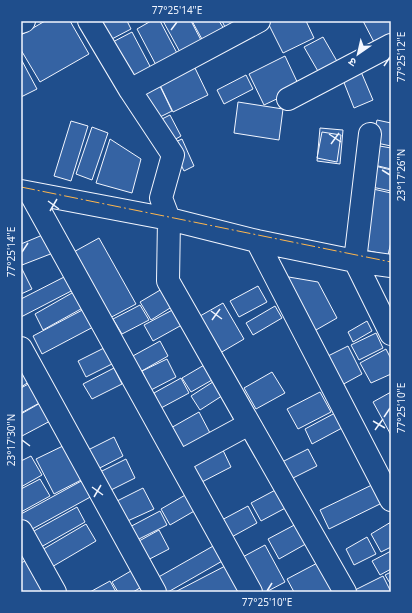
<svg xmlns="http://www.w3.org/2000/svg" width="412" height="613" viewBox="0 0 412 613" font-family="'Noto Sans','Noto Sans Devanagari',sans-serif">
  <style>
    .building { fill: #3563a3; stroke: #f2f6ff }
    .lines { fill: none; stroke-linecap: round; stroke-linejoin: round }
    .minor-casing { stroke: #f2f6ff; stroke-width: 24 }
    .minor { stroke: #1f4e8c; stroke-width: 22 }
    .power { stroke: #ffb74d; stroke-width: 1; stroke-dasharray: 14 3 2 3; stroke-linecap: butt }
    .ticks { fill: none; stroke: #f2f6ff; stroke-width: 1.5 }
    .neatline { fill: none; stroke: #f2f6ff; stroke-width: 1.5 }
    .ticks-label { font-size: 10px; text-anchor: middle; fill: #f2f6ff }
  </style>
  <rect width="100%" height="100%" fill="#1f4e8c"/>
  <path class="building" d="M45,21H70L89,54L40,82L21,50V35Z
    M100,21H127L131,29L110,40Z
    M151,21H160L178,55L157,67L137,29Z
    M163,21H191L202,42L181,54Z
    M192,21H219L224,29L203,41Z
    M222,21H240L226,29Z
    M267,21H306L314,38L283,53Z
    M363,21H391V35L375,44Z
    M132,32L152,70L126,83L107,45Z
    M323,37L338,63L319,73L304,47Z
    M285,56L300,88L264,105L249,74Z
    M21,59L37,89L21,97Z
    M194,66L208,95L173,112L159,83Z
    M359,67L373,100L354,108L341,75Z
    M246,75L253,89L224,104L217,90Z
    M158,82L172,111L154,120L140,91Z
    M238,102L283,109L279,140L234,133Z
    M170,115L181,136L169,143L158,121Z
    M377,120L391,123V146L372,142Z
    M71,121L88,126L71,181L54,176Z
    M92,127L108,133L92,180L76,174Z
    M320,128L343,130L340,164L317,161Z
    M322,132L341,135L337,162L317,158Z
    M110,139L141,159L132,193L96,183Z
    M182,139L194,166L184,171L171,144Z
    M374,145L391,148V169L370,164Z
    M371,165L391,170V191L367,186Z
    M373,189L391,193V242L388,255L360,249Z
    M45,234L53,253L22,265L21,262V244Z
    M99,238L136,304L106,320L70,254Z
    M21,267L32,289L21,294Z
    M70,274L77,288L21,317V299Z
    M277,275L318,282L337,318L309,334Z
    M167,286L178,303L151,320L140,302Z
    M258,286L267,302L239,317L230,301Z
    M79,289L88,305L43,330L35,314Z
    M223,303L244,339L215,356L193,320Z
    M140,305L149,320L122,334L113,319Z
    M180,306L189,321L153,341L144,325Z
    M275,306L282,318L253,335L246,323Z
    M88,307L97,325L42,354L33,336Z
    M367,321L372,331L353,342L348,332Z
    M376,333L383,348L359,360L351,345Z
    M160,341L168,356L140,372L131,357Z
    M348,346L362,374L340,386L326,357Z
    M106,347L114,363L86,377L78,361Z
    M386,349L391,359V374L371,383L360,363Z
    M167,359L176,377L151,390L142,371Z
    M211,361L219,376L191,392L182,378Z
    M21,362L32,380L21,387Z
    M114,368L122,384L92,399L83,384Z
    M272,372L285,393L256,409L244,388Z
    M181,378L189,393L161,408L154,393Z
    M219,378L228,392L200,410L191,396Z
    M32,382L43,401L21,413V388Z
    M320,392L331,412L298,429L287,409Z
    M391,392V435L373,402Z
    M42,402L52,420L22,436L21,435V414Z
    M199,412L210,433L181,450L169,429Z
    M335,413L342,428L312,444L305,429Z
    M114,437L123,456L92,472L82,453Z
    M67,444L85,478L54,494L36,459Z
    M221,446L231,467L200,483L189,462Z
    M308,449L317,466L287,481L278,464Z
    M31,456L42,475L21,487V461Z
    M126,459L135,478L103,494L94,475Z
    M40,479L50,496L21,512V489Z
    M85,479L94,495L25,533L21,526V514Z
    M376,483L384,502L329,529L320,510Z
    M281,487L291,505L261,521L251,503Z
    M143,488L154,509L121,524L111,504Z
    M187,494L196,510L170,525L161,509Z
    M248,506L257,523L228,539L218,522Z
    M77,507L85,522L34,551L25,536Z
    M160,511L167,525L131,543L124,530Z
    M300,522L311,541L279,559L268,539Z
    M391,522V547L381,552L371,534Z
    M86,524L96,541L45,571L35,554Z
    M159,530L169,549L140,564L130,546Z
    M367,537L376,554L354,565L346,549Z
    M215,545L224,560L168,592H162L155,579Z
    M265,545L285,582L266,592H257L239,559Z
    M391,551V569L380,575L372,561Z
    M33,557L51,592H21V563Z
    M323,560L341,592H294L287,579Z
    M229,564L244,592H175Z
    M136,568L145,585L133,592H118L112,582Z
    M391,572V585L385,575Z
    M383,576L391,592H357L355,590Z
    M110,581L116,592H90Z"/>
  <g class="lines">
    <defs>
      <path id="minor" d="M89,21L130,90L173,155L161,198L169,219L168,281L345,592
        M21,22L24,21
        M130,90L259,21
        M288,99L391,45
        M370,134L355,261L391,334
        M21,191L169,219L257,241L355,261L391,266
        M30,193L251,592
        M257,241L391,500
        M21,348L155,592
        M179,462L249,424
        M21,531L55,592"/>
    </defs>
    <use href="#minor" class="minor-casing"/>
    <use href="#minor" class="minor"/>
    <path class="power" d="M21,187L391,262"/>
  </g>
  <path class="ticks" d="M171,30L177,22M384,66L390,57M329,134L341,142M331,144L339,133M382,170L390,175M48,201L59,209M50,211L57,199M22,252L28,243M211,311L222,319M212,320L220,309M384,417L390,408M373,421L385,428M375,430L383,419M22,440L30,446M92,487L103,495M94,497L101,485M267,591L272,583"/>
  <rect width="412" height="613" fill="none" stroke="#1f4e8c" stroke-width="44"/>
  <g transform="translate(358 54) rotate(214)" stroke="#1f4e8c" stroke-width="3" paint-order="stroke">
  <path d="M0-3L7 15L0 10L-7 15Z" fill="#f2f6ff"/>
  <text y="-6" font-size="11" font-weight="bold" text-anchor="middle" fill="#f2f6ff">उ</text>
  </g>
  <rect x="22" y="22" width="368" height="569" class="neatline"/>
  <g class="ticks-label">
    <text x="177" y="14">77°25'14"E</text>
    <text transform="translate(401 57) rotate(-90)" y="4">77°25'12"E</text>
    <text transform="translate(401 175) rotate(-90)" y="4">23°17'26"N</text>
    <text transform="translate(11 252) rotate(-90)" y="4">77°25'14"E</text>
    <text transform="translate(401 408) rotate(-90)" y="4">77°25'10"E</text>
    <text transform="translate(11 440) rotate(-90)" y="4">23°17'30"N</text>
    <text x="267" y="606">77°25'10"E</text>
  </g>
</svg>
